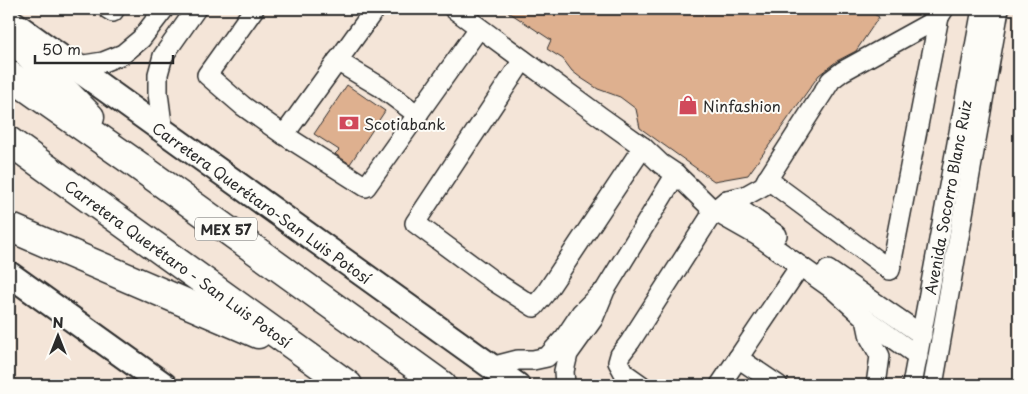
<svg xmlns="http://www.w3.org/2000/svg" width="1028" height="394" viewBox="0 0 1028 394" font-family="'Playpen Sans',sans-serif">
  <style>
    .building { fill: #deb08f; stroke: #2b2b2b }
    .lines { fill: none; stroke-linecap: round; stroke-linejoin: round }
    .minor-casing { stroke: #2b2b2b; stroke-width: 22 }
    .major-casing { stroke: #2b2b2b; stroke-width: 28 }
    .highway-casing { stroke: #2b2b2b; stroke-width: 31 }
    .minor { stroke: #fdfcf7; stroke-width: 19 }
    .major { stroke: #fdfcf7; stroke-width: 24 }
    .highway { stroke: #fdfcf7; stroke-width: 28 }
    .labels { text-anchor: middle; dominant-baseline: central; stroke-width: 4; stroke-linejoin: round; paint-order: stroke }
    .shield { fill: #fdfcf7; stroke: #6a6a68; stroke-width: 1 }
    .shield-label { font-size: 14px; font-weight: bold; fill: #2b2b2b }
    .poi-label { font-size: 15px; fill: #2b2b2b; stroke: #fdfcf7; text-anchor: start }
    .street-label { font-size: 15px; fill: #2b2b2b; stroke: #fdfcf7 }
  </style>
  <rect width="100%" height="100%" fill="#f4e5d8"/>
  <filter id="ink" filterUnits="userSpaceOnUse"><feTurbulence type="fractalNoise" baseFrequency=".02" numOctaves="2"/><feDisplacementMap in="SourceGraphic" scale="10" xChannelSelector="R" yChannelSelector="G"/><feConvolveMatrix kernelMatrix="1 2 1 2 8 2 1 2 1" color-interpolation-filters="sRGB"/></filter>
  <g filter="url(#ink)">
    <path class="building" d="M504,9H865L879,17L856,51L837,61L819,75L748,175L714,181L640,128L636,109L620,97L598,89L581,78L572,71L563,59L547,49L551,40Z
      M347,85L385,111L350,164L335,154L339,150L314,134Z"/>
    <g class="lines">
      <defs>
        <g id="minor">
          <path d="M108,9L113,12L115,9"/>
          <path d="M254,9L207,75L243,106L284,135L366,187L479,28"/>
          <path d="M454,9L601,117L643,147L661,164L676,174L714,211L758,236L834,290L866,319L918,356"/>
          <path d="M65,60L84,65L103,62L123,54L141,39L164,9"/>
          <path d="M523,60L415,223L492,280L534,307L545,294L643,147"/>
          <path d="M337,61L379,86L418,115"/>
          <path d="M163,132L158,93V74L163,56L196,9"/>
          <path d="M284,135L375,9"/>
          <path d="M767,179L890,270L939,17"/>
          <path d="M727,200L777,235"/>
          <path d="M828,270L922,335"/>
          <path d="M866,319L870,338L880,356L876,385"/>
          <path d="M738,358L778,385"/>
          <path d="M491,367L518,360H533L547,357L565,337L581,313L600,294"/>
          <path d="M565,385L564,371L568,354L593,319L605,290L676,174"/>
          <path d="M641,385L624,373L618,362L620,355L630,342L714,211L727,200L745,196L763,186L831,80L843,71L930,23L939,17L944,9"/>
          <path d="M720,385L800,266"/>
          <path id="s1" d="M912,385L982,9"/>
          <path d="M933,385L999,9"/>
        </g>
        <g id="major">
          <path id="s2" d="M9,20L517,385"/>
          <path d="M9,274L164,385"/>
        </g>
        <g id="highway">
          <path d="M9,34L90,117"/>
          <path d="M9,75L136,164L442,385"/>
          <path id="s3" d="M9,141L348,385"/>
          <path d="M9,227L258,334"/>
        </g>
      </defs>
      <use href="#minor" class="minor-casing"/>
      <use href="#major" class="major-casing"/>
      <use href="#highway" class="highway-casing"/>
      <use href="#minor" class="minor"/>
      <use href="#major" class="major"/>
      <use href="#highway" class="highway"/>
    </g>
  </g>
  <defs>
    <symbol id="shop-bare" viewBox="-9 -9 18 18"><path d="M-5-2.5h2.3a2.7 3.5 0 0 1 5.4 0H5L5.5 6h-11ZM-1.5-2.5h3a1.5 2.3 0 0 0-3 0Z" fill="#d1495b" stroke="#fdfcf7" stroke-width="2.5" paint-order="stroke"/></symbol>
    <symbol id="bank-bare" viewBox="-9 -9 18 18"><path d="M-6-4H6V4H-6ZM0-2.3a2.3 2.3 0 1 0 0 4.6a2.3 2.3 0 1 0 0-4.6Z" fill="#d1495b" stroke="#fdfcf7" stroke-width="2.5" paint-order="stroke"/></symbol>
  </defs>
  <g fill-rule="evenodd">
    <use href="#shop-bare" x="674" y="91" width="28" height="28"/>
    <use href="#bank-bare" x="335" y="109" width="28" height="28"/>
  </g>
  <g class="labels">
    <rect class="shield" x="195" y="217.5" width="62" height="23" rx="4"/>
    <g class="shield-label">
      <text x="226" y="229">MEX 57</text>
    </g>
    <g class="poi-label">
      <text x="703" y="105">Ninfashion</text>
      <text x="364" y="123">Scotiabank</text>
    </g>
    <g class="street-label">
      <text stroke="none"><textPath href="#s1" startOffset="191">Avenida Socorro Blanc Ruiz</textPath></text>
      <text stroke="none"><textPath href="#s2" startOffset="312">Carretera Querétaro-San Luis Potosí</textPath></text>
      <text stroke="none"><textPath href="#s3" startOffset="209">Carretera Querétaro - San Luis Potosí</textPath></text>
    </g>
  </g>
  <rect width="1028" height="394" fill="none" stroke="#fdfcf7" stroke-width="30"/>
  <rect x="15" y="15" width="998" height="364" fill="none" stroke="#2b2b2b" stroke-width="2" filter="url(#ink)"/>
  <g transform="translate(58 336)" stroke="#fdfcf7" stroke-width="4" paint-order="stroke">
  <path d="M0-4L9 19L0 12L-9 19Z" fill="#2b2b2b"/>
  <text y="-8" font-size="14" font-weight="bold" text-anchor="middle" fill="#2b2b2b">N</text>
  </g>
  <path d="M35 55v8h138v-8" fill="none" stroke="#2b2b2b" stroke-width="2.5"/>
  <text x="42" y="55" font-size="15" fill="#2b2b2b" stroke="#fdfcf7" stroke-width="4" paint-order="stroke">50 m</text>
</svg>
